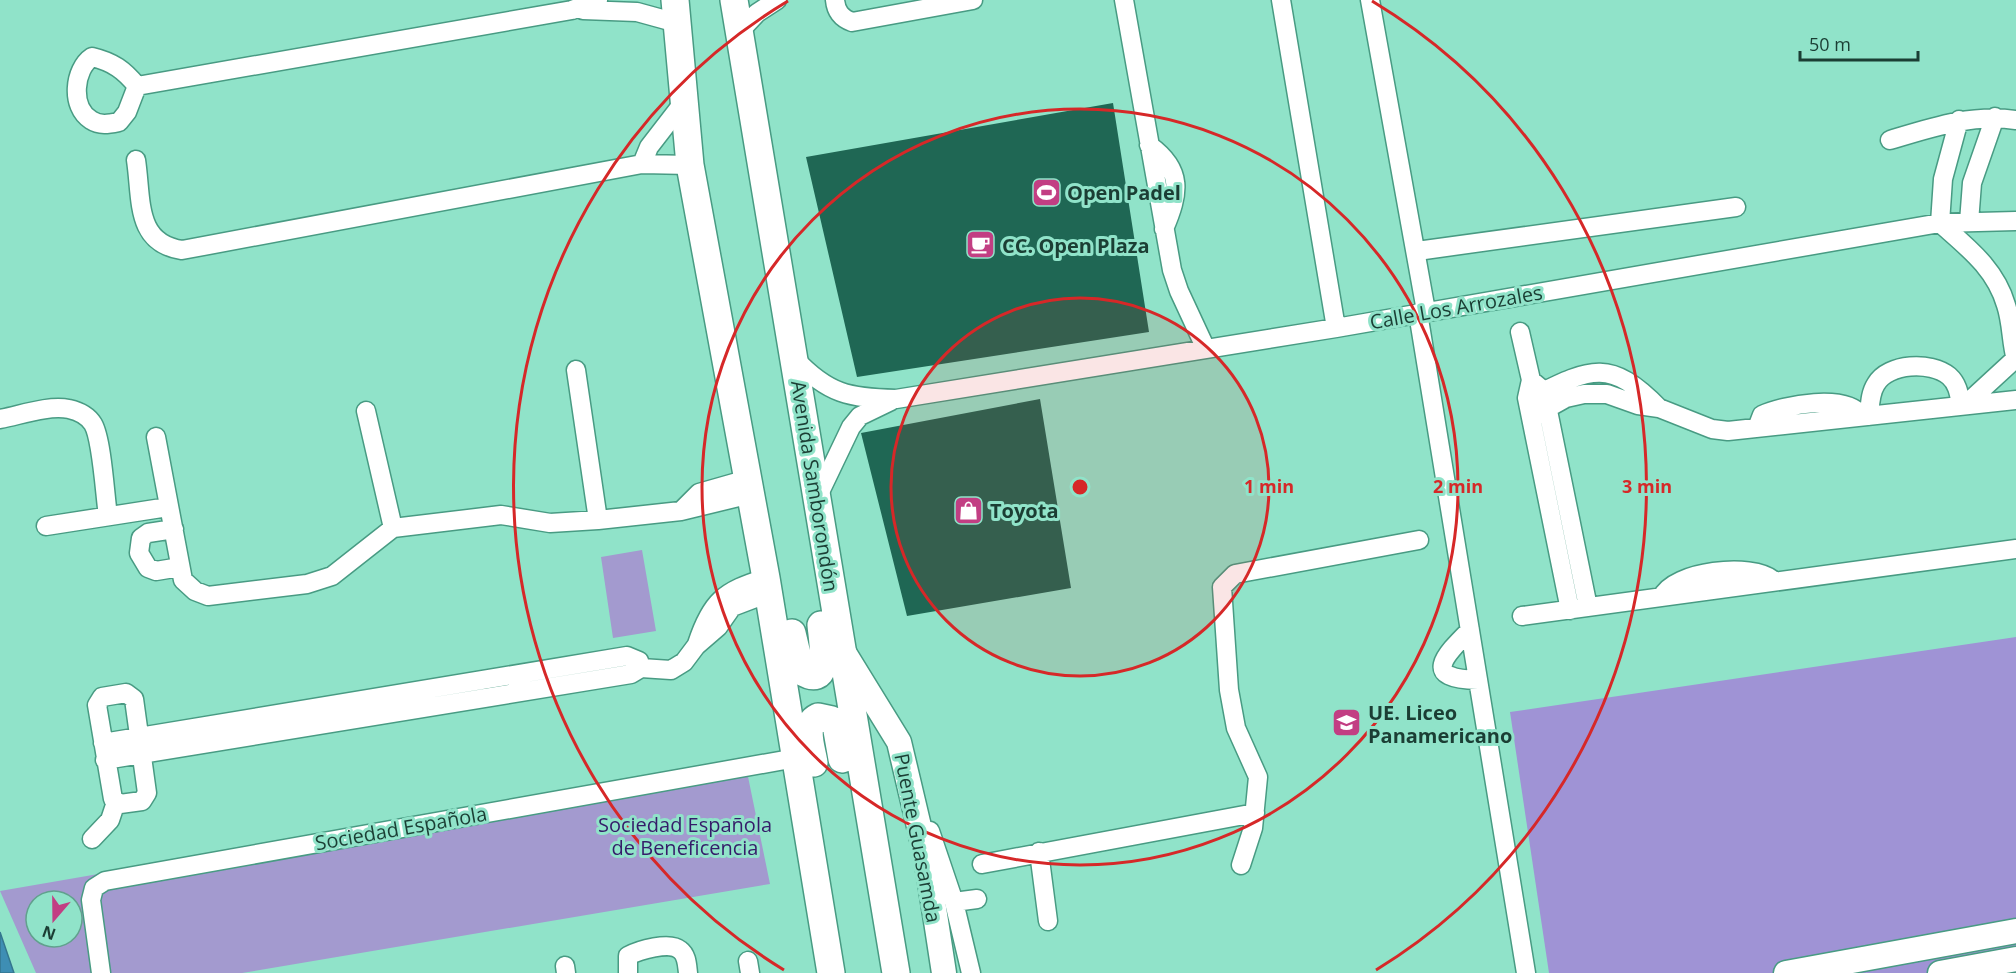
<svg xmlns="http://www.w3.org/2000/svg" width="2016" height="973" viewBox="0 0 2016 973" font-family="'Open Sans',sans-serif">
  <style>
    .green { fill: #a39acf; fill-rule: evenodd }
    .forest { fill: #9f93d5 }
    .water { fill: #3e8eb4; stroke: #34768e; stroke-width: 1.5 }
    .building { fill: #1f6754 }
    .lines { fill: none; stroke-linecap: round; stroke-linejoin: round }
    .minor-casing { stroke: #489b83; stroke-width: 21 }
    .major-casing { stroke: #489b83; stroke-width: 27 }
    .highway-casing { stroke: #489b83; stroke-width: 30 }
    .minor { stroke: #fff; stroke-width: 18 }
    .major { stroke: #fff; stroke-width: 24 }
    .highway { stroke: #fff; stroke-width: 27 }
    .ring { fill: none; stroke: #d62828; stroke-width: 3 }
    .labels { text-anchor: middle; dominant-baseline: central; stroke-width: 6; stroke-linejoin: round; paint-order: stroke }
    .poi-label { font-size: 20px; font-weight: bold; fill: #1b3e34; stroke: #90e3c9; text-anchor: start }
    .street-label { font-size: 20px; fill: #1b3e34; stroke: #90e3c9 }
    .park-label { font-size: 20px; fill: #351c69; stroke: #90e3c9 }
    .centre { fill: #d62828; stroke: #90e3c9; stroke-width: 3 }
    .ring-label { font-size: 18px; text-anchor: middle; font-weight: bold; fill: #d62828; stroke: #90e3c9; stroke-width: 6; stroke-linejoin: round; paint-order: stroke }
  </style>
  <rect width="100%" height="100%" fill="#90e3c9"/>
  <path class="green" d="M642,550L656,631L613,638L601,557Z
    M745,762L770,884L242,973H36L0,891ZM36,901H72V937H36Z"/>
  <path class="forest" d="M2016,637V973H1549L1510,712Z"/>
  <path class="water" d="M0,932L14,973H0Z"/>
  <path class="building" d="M1113,103L1149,332L857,377L806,157Z
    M1040,399L1071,588L907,616L861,433Z"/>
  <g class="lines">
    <defs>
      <path id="minor" d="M835,0C836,11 841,18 852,22L973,0
        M1124,0L1172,270L1179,291L1205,347
        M1281,0L1336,328
        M1370,0L1426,311
        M583,10L637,12L677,23
        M739,32L757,13L777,0
        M92,57C113,62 124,70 137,86L127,112L119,122C109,124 100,126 91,120C70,107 74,69 92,57Z
        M137,86L572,10L598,0
        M1959,120L1943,179L1940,223C1968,248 1995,268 2006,305C2012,323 2011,342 2016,360
        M1890,140C1933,127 1971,114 2016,120
        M1149,145C1184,170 1179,194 1164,229
        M136,160C142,200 135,243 182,250L642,164L690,165
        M642,164L649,147L683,103
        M1969,222L1972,183L1995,117
        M1417,251L1736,207
        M1418,313L1526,973
        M1520,332L1531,380L1527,398L1570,610
        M795,359C828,394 849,398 896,399L1336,328L1940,223L2016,221
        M576,370L598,520
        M1531,380L1544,391L1588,607
        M1534,396C1591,368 1610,358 1659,408
        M1965,405L2015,359
        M366,411L393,528
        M1869,416C1870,405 1870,393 1876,384C1888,363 1931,361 1949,376C1958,384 1959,394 1961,405
        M1532,417L1566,398L1584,394H1607L1638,405L1659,408L1712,429L1728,431L2016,400
        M0,419C21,415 48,405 69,409C78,411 88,416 93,424C102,439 105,496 108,516
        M1757,428L1762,415C1784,405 1846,393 1862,416
        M156,437L183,580L195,591L208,596L307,584L332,576L393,528L501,515L550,523L598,520L681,511L751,494
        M818,496L851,427L860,416L891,401
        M681,511L699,493L748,479
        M46,526L168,507
        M174,529L148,533L141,538L139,553L148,568L156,571L180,567
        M1662,597C1673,571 1752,562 1773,580
        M1522,616L2016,549
        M1470,630C1444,656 1421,679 1478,680
        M697,644C711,601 724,591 766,578
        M126,693L134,699L147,793L142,801L120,804L113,799L97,705L102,697Z
        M103,743L627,656L639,661L641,668
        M105,760L631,674L641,668L671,670L684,662L696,646L718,627L732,607L769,593
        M930,831L954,902L971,973
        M92,839L110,820L116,802
        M1039,852L1048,921
        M982,864L1255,813
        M1241,865L1253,828L1258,777L1236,728L1229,690L1222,587L1235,574L1419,540
        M954,902L977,899
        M748,961L750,973
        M565,966L566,973
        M101,973L91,900L94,888L105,881L796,758
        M628,973V956C639,950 670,941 680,950C687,955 687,965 688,973"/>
      <path id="major" d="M843,651L899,742L926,856L944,973
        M1786,973L2016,931
        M1940,973L2016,959"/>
      <path id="highway" d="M675,0L690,165L766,578L831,973
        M734,0L896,973
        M792,633L801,671C833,692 822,639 821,625
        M814,763C812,748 802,725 818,717L832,720L836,725L842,759"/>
    </defs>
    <use href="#minor" class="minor-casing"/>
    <use href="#major" class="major-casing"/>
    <use href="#highway" class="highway-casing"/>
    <use href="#minor" class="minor"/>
    <use href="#major" class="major"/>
    <use href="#highway" class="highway"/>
  </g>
  <circle cx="1080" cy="487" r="189" fill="#d62828" fill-opacity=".12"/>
  <g class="ring">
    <circle cx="1080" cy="487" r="189"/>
    <circle cx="1080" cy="487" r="378"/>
    <path d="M784 970A567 567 0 0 1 788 1M1372 1A567 567 0 0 1 1376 970"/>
  </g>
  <defs>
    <symbol id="stadium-square" viewBox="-11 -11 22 22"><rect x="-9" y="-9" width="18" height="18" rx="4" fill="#c23e83" stroke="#90e3c9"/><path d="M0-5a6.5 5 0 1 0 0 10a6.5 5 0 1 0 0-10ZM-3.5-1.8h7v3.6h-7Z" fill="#fff"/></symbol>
    <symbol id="cafe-square" viewBox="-11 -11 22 22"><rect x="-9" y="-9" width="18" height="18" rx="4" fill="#c23e83" stroke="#90e3c9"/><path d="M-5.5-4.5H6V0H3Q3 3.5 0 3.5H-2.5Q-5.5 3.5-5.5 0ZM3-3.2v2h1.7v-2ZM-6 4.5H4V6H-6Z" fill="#fff"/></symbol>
    <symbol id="shop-square" viewBox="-11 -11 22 22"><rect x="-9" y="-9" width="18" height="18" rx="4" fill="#c23e83" stroke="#90e3c9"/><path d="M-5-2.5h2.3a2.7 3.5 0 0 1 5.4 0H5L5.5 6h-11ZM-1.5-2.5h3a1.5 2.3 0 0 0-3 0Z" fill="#fff"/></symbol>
    <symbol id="school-square" viewBox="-11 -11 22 22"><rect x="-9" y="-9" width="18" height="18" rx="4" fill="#c23e83" stroke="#90e3c9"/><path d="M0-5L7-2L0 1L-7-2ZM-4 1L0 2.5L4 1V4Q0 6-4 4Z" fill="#fff"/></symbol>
  </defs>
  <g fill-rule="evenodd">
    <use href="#stadium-square" x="1030" y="176" width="33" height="33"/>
    <use href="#cafe-square" x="964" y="228" width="33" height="33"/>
    <use href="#shop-square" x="952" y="494" width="33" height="33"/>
    <use href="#school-square" x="1330" y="706" width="33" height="33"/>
  </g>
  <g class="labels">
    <g class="poi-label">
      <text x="1067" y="192">Open Padel</text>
      <text x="1002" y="245">CC. Open Plaza</text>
      <text x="990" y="510">Toyota</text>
      <text x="1368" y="712">UE. Liceo<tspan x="1368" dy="23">Panamericano</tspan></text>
    </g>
    <g class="street-label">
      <text transform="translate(1456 307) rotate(-10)">Calle Los Arrozales</text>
      <text transform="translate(815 486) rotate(81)">Avenida Samborondón</text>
      <text transform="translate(401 828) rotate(-10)">Sociedad Española</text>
      <text transform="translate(918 838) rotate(79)">Puente Guasamda</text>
    </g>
    <g class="park-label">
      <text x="685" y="824">Sociedad Española<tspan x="685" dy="23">de Beneficencia</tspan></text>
    </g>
  </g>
  <circle cx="1080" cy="487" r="9" class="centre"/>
  <g class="ring-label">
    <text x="1269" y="493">1 min</text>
    <text x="1458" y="493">2 min</text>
    <text x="1647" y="493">3 min</text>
  </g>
  <g transform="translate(54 919) rotate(200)"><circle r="28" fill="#90e3c9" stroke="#61a18d" stroke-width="1.5"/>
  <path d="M0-4.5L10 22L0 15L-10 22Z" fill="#c23e83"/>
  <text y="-9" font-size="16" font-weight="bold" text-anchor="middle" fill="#1b3e34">N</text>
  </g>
  <path d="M1800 51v9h118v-9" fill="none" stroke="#1b3e34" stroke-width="3"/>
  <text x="1809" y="51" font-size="18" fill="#1b3e34" stroke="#90e3c9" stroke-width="4.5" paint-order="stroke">50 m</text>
</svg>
